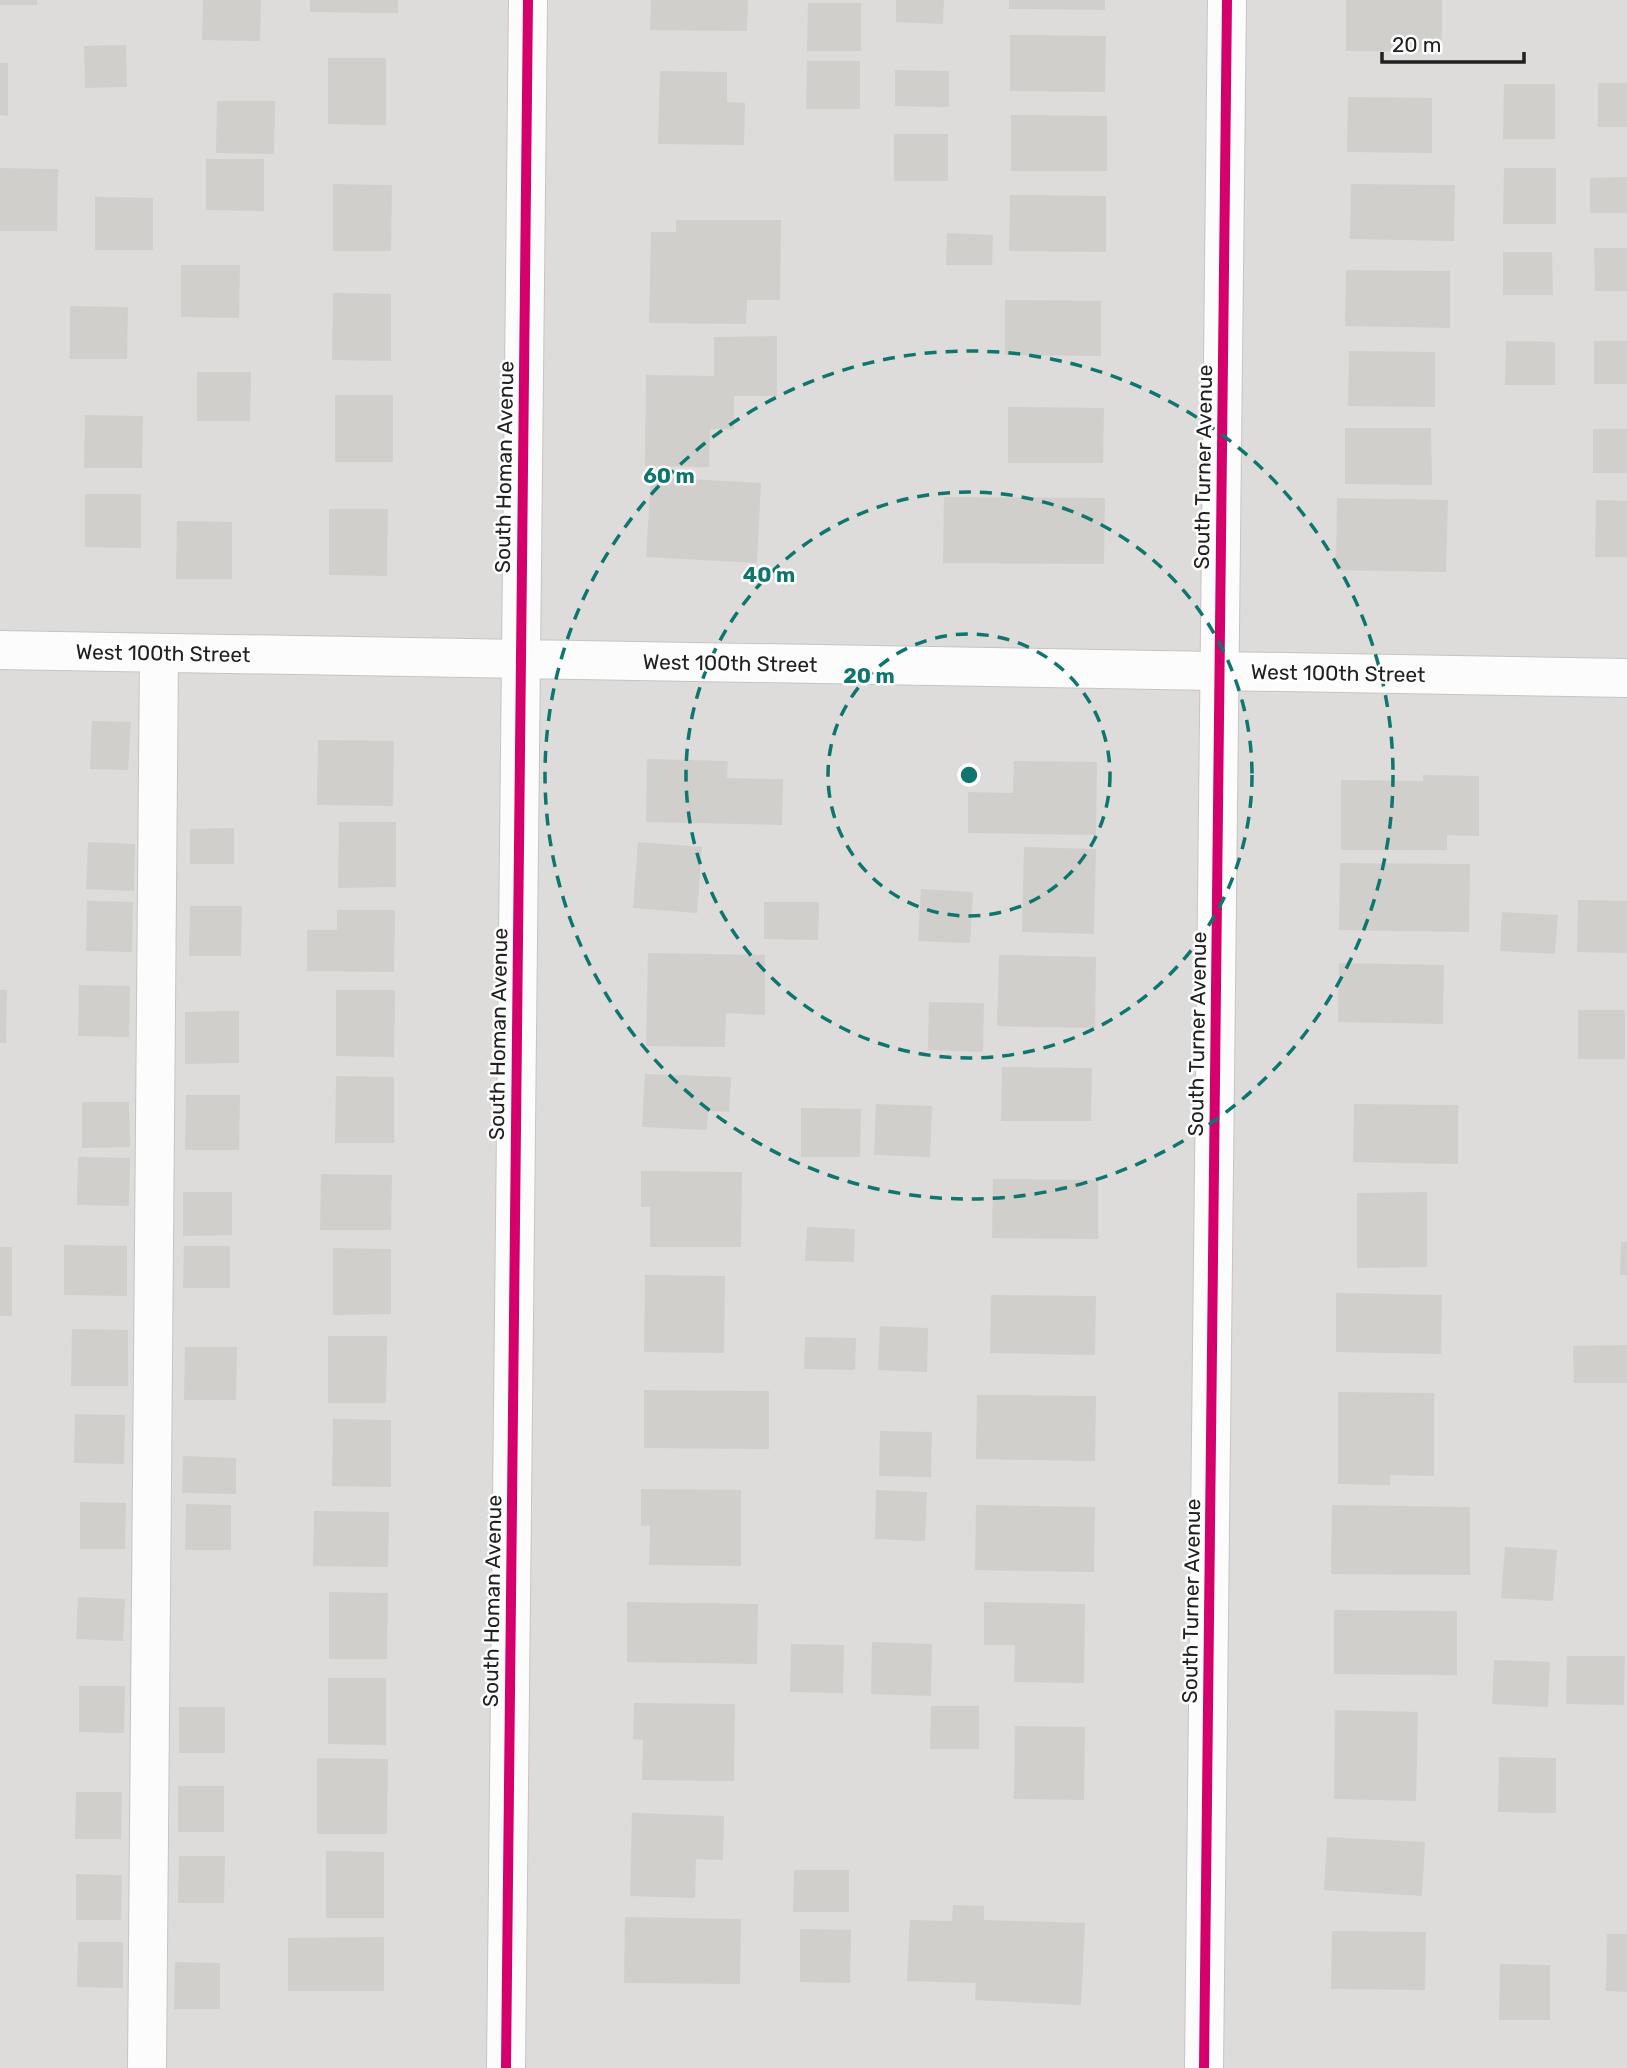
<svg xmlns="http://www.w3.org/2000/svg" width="1627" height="2068" viewBox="0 0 1627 2068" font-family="Rubik,sans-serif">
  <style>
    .residential { fill: #dddcda }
    .building { fill: #d1cfcc }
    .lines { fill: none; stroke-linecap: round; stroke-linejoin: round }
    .minor-casing { stroke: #c5c5c3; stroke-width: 40 }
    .minor { stroke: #fcfcfc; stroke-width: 38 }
    .cycleway-casing { stroke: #fff; stroke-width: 15 }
    .cycleway { stroke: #d6006c; stroke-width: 10 }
    .ring { fill: none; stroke: #0f766e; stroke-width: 3.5; stroke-dasharray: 12 9 }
    .labels { text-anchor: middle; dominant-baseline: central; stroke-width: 5; stroke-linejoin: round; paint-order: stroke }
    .street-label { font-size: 21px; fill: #202020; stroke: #fff }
    .centre { fill: #0f766e; stroke: #fff; stroke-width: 3.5 }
    .ring-label { font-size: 21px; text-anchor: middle; font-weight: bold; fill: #0f766e; stroke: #fff; stroke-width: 5; stroke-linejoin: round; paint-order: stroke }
  </style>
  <rect width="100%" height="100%" fill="#eeede9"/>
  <path class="residential" d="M0,0H1627V2068H0Z"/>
  <path class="building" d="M0,0H37V5H0Z
    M203,0H261L260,41L202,40Z
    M310,0H398V13L310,12Z
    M651,0H748L747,31L650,30Z
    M896,0H944L943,24L896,22Z
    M1009,0H1105V10L1009,9Z
    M1346,0H1442V52L1346,51Z
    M808,3H861V51H807Z
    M1010,35L1106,36L1105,92L1010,91Z
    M126,45L127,87L85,88L84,46Z
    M328,58H386V125L328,124Z
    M807,61H860V109H806Z
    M0,63H8V116L0,115Z
    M895,70L949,71V107L895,106Z
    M660,71L727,72V102L745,103L744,145L658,144Z
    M1598,83H1627V127H1598Z
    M1504,84H1555V139H1503Z
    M1348,97L1432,98V153L1347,152Z
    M217,101H275L274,154L216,153Z
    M1011,115L1107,116V171H1011Z
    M894,134H948V181H894Z
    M206,159H264V211L206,210Z
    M0,168L58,169L57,231H0Z
    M1504,168H1556V224H1503Z
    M1627,177V213H1590V178Z
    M333,184L392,185L391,251H333Z
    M1351,184L1455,185L1454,241L1350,239Z
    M1010,195L1106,196V252L1009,251Z
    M95,197L153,198V250H95Z
    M676,220H781L780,300H747L746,324L649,323L651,232H676Z
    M947,233L993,235L992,265H946Z
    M1594,248H1627V291H1595Z
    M1503,252H1552L1553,295H1503Z
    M181,265H240L239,318L181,317Z
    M1346,270L1450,271V328L1345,326Z
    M333,293L391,294V361L332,360Z
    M1005,300L1101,301V356L1005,355Z
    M70,306L128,307L127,359H70Z
    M777,336V396H734V429H710L709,467L645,466L646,375L714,376V337Z
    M1506,341L1555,342V385H1505Z
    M1594,341H1627V384H1594Z
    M1349,351L1435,352V407L1348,406Z
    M197,372H251L250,421H197Z
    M335,395H393V462H335Z
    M1008,407L1104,408L1103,463H1008Z
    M85,415L143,416L142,468H84Z
    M1345,428H1431L1432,485L1345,484Z
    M1593,429H1627V473H1593Z
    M651,477L761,483L757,563L646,557Z
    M85,494H141V548L85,547Z
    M944,497L1105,498L1104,564L943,563Z
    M1337,498L1448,500L1446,572L1336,570Z
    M1596,500L1627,501V557H1595Z
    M329,509H388L387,576L329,575Z
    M177,521L232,522V579H176Z
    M92,721L131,722L128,770L90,769Z
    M318,740L394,741L393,806L317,805Z
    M647,759L728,761L727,778L783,779L782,825L646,822Z
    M1014,761L1097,762L1096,835L968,833V792L1013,793Z
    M1423,775L1479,776V836L1447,835V850H1341V780L1423,781Z
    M339,822H396V887L338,888Z
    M234,828V864H190V829Z
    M88,842L135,844L134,891L86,889Z
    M638,842L702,847L697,913L633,908Z
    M1024,847L1096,849L1094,934L1022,932Z
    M1340,863L1470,864L1469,932L1339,930Z
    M921,889L973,892L970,943L918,941Z
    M1578,900L1627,901V953L1577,952Z
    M87,901L133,902L132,952L86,951Z
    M764,902H819L818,940L764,939Z
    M190,906H242L241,956H189Z
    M337,910H395L394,972L307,971V930H337Z
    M1502,912L1558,915L1555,954L1500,951Z
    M648,953L765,955V1015L726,1013L725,1047L646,1046Z
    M999,955L1096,957L1095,1028L997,1026Z
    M1339,963L1444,965L1443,1024L1338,1022Z
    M79,985L130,986L129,1037L78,1036Z
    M0,990H7L6,1043H0Z
    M336,990H395L394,1057L336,1056Z
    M929,1002L984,1003L983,1052L928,1050Z
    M1578,1010H1625V1059H1578Z
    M239,1011V1063L185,1064V1012Z
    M1002,1067L1092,1068L1091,1121H1001Z
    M645,1074L731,1077L729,1112L708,1111L707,1130L642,1127Z
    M336,1076L394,1077V1143H335Z
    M186,1095H240L239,1150H185Z
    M82,1102H129L130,1147L82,1148Z
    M876,1104L932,1106L930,1157L874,1155Z
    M1354,1104L1458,1105V1164L1353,1162Z
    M801,1108L861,1109L860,1157H801Z
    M78,1157L130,1158L129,1206L77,1205Z
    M641,1171L742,1172L741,1247H650V1207H641Z
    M321,1174L392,1175L391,1230H320Z
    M993,1179L1098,1180V1239L992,1238Z
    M183,1192H232V1235L183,1236Z
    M1427,1192V1267L1357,1268V1193Z
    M807,1227L855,1229L854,1262L805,1261Z
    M1621,1242H1627V1275H1620Z
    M64,1245L127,1246V1296L64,1295Z
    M184,1246H230V1288H183Z
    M0,1247H12V1316H0Z
    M333,1248L391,1249V1314L333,1315Z
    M645,1275L725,1276L724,1353L644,1352Z
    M1336,1293L1442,1295L1441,1354L1336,1352Z
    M991,1295L1096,1296L1095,1355L990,1353Z
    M880,1326L928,1328L927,1372L878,1370Z
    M72,1329L128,1330V1386H71Z
    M328,1336H387L386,1403H328Z
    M805,1337L856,1338L855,1370L804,1369Z
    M1627,1345V1383H1574L1573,1346Z
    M185,1347H237L236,1400H184Z
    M644,1390L769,1391V1449L644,1448Z
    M1338,1392L1434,1393V1476L1390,1475V1485L1338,1484Z
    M977,1395L1096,1396L1095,1461L976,1459Z
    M75,1414L125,1415L124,1464L74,1463Z
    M333,1419L391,1420V1487L332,1486Z
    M880,1431L932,1432L931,1477L879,1476Z
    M183,1456L236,1458V1494L182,1493Z
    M641,1489L741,1490V1566L649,1565L650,1525L641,1526Z
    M876,1490L927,1492L925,1541L875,1539Z
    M80,1502L126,1503L125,1549H80Z
    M186,1504L231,1505V1550H185Z
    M976,1505L1095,1507L1094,1572L975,1570Z
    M1332,1505L1470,1507V1575L1331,1574Z
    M314,1511L389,1512L388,1567L313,1566Z
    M1505,1547L1557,1550L1553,1601L1501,1598Z
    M329,1592L388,1593L387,1659H329Z
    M78,1597L125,1599L123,1641L76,1639Z
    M627,1602L758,1604L757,1664L627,1662Z
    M984,1602L1085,1604L1084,1683L1014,1682L1015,1645H984Z
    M1334,1610L1457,1611V1675L1334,1674Z
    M872,1642L932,1644L931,1696L871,1694Z
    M791,1644L844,1645L843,1693L790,1692Z
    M1567,1656H1625L1624,1705L1566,1704Z
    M1494,1660L1550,1662L1548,1707L1492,1704Z
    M328,1678H386V1745L328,1744Z
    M79,1686H125L124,1733L79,1732Z
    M634,1703L735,1704L734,1781L642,1780L643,1740L633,1739Z
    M931,1706H979V1749H930Z
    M179,1707H225V1753H179Z
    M1335,1710L1418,1712L1416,1801L1334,1799Z
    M1015,1726L1085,1727L1084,1800L1014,1799Z
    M1499,1757L1556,1758V1813L1498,1812Z
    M317,1758L388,1759L387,1834H317Z
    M178,1786H224V1832H178Z
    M76,1792H122L121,1839H75Z
    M632,1813L724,1816L723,1860L696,1859L695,1898L630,1896Z
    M1327,1837L1425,1842L1422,1896L1324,1890Z
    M326,1851L384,1852V1918H326Z
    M179,1856H225L224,1903H178Z
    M794,1870H849V1912H793Z
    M76,1874L122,1875L121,1920H76Z
    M953,1905L984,1906V1920L1085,1923L1081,2005L975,2000L976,1983L907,1981L910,1920L952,1921Z
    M625,1917L741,1919L740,1984L624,1983Z
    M800,1929L851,1930L850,1983L800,1982Z
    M1332,1931L1426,1932L1425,1990L1331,1989Z
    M1607,1934H1627V1992L1606,1991Z
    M384,1937V1991H288V1938Z
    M78,1942H123V1988L77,1987Z
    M175,1962L220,1963V2009H174Z
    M1500,1964L1550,1965V2020H1499Z"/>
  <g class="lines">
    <defs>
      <path id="minor" d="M0,650L1627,678
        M147,2068L159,653
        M506,2068L528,0
        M1204,2068L1227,0"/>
    </defs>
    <use href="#minor" class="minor-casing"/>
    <use href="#minor" class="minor"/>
    <defs>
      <path id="cycleway" d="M506,2068L528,0
        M1204,2068L1227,0"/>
    </defs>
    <use href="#cycleway" class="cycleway-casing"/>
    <use href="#cycleway" class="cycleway"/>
  </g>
  <g class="ring">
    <circle cx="969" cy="775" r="141"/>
    <circle cx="969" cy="775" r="283"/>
    <circle cx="969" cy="775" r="424"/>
  </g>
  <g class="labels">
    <g class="street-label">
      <text transform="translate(504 467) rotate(-89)">South Homan Avenue</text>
      <text transform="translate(1203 467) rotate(-89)">South Turner Avenue</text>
      <text transform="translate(163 653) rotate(1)">West 100th Street</text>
      <text transform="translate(730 663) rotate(1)">West 100th Street</text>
      <text transform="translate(1338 673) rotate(1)">West 100th Street</text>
      <text transform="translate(498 1034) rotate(-89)">South Homan Avenue</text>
      <text transform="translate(1197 1034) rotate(-89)">South Turner Avenue</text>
      <text transform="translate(492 1601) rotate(-89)">South Homan Avenue</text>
      <text transform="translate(1191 1601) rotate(-89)">South Turner Avenue</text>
    </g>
  </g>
  <circle cx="969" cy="775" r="10" class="centre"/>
  <g class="ring-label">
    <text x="669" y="483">60 m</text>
    <text x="769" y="582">40 m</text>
    <text x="869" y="683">20 m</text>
  </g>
  <path d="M1382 52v10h142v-10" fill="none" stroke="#202020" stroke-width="3.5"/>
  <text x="1392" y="52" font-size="21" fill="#202020" stroke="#ffffff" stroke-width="5" paint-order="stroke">20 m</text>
</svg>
